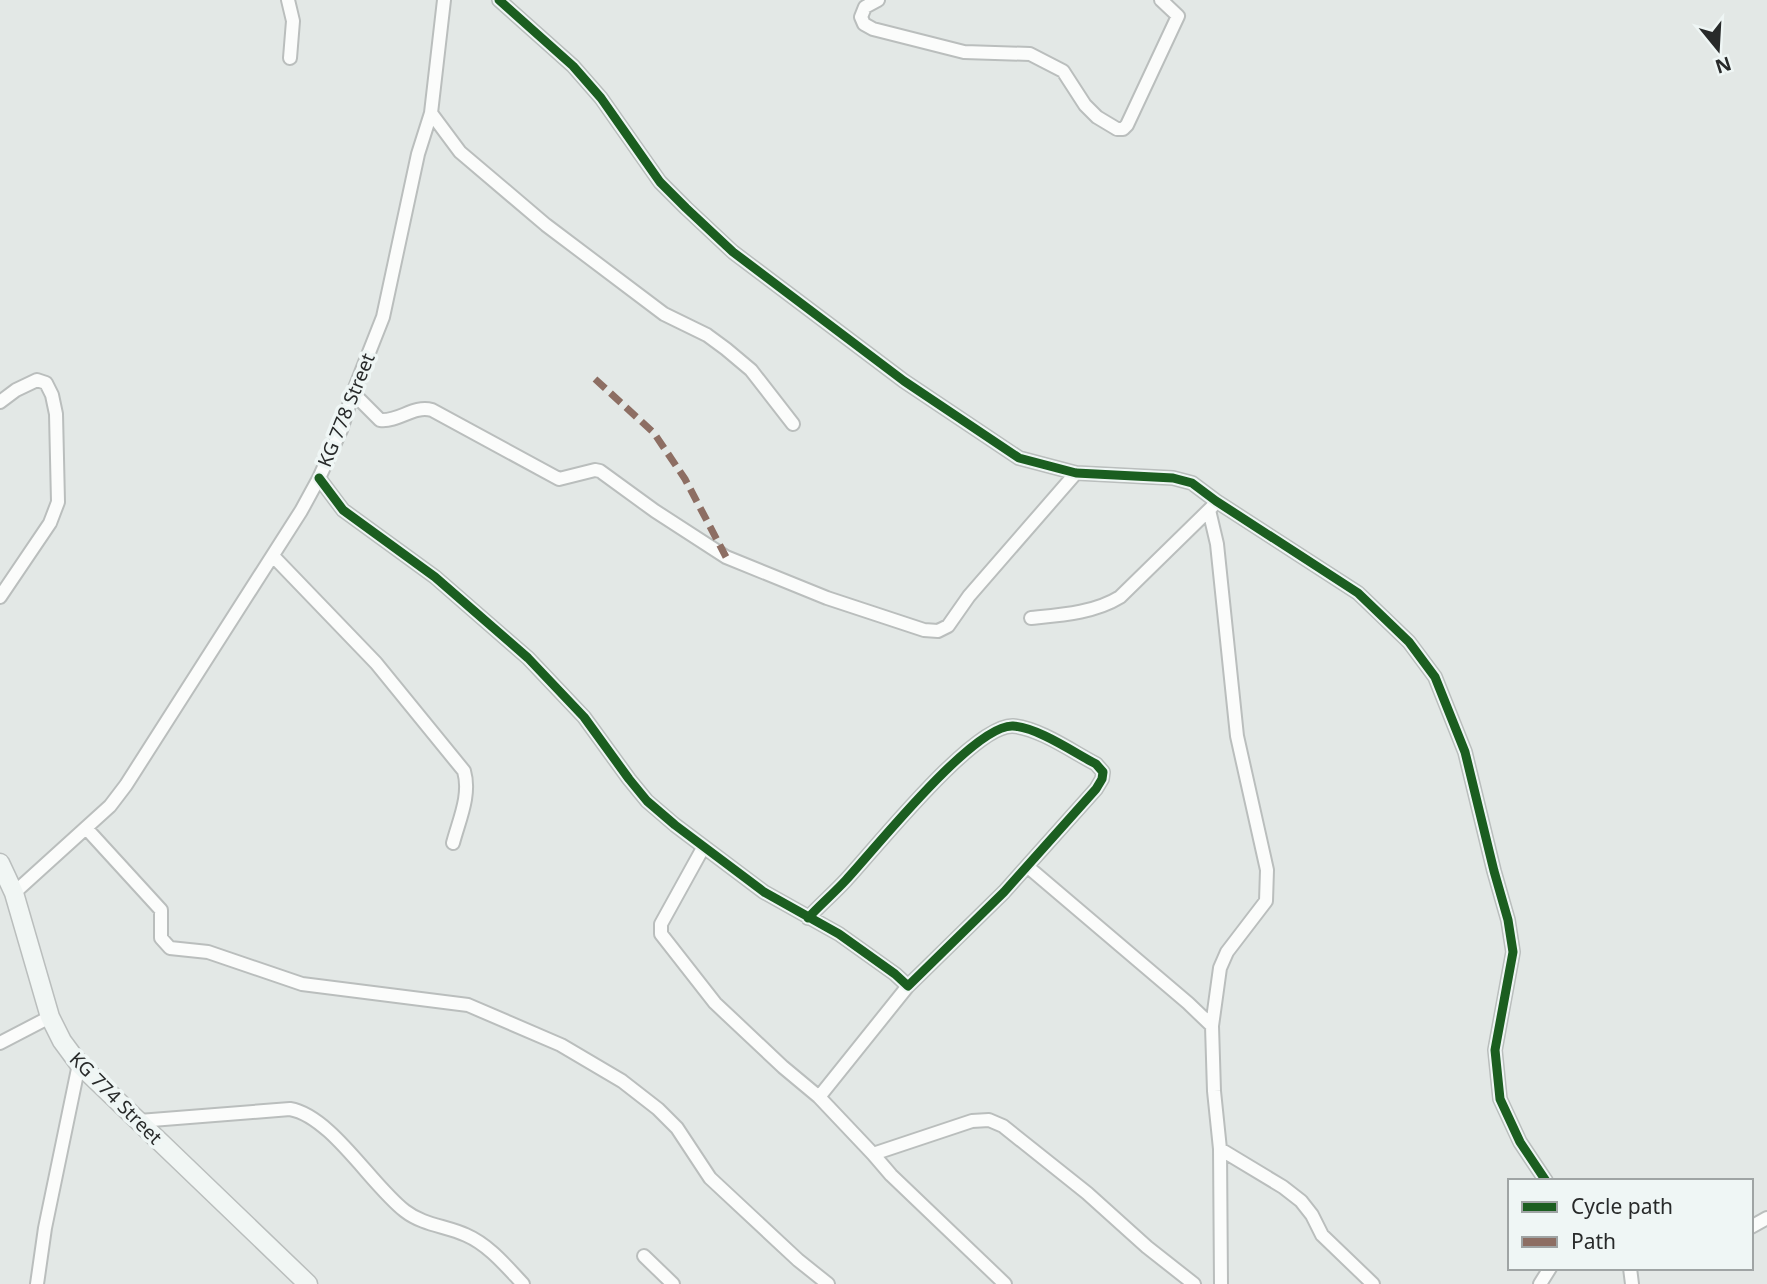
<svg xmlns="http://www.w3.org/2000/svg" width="1767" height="1284" viewBox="0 0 1767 1284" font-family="'Noto Sans',sans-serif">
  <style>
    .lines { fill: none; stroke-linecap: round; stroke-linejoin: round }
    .street-casing { stroke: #babebd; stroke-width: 16 }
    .secondary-casing { stroke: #babebd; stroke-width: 21 }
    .street { stroke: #fbfcfb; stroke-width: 12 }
    .secondary { stroke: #f1f6f4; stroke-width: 18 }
    .quiet { stroke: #8d6e63; stroke-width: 7; stroke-dasharray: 14 7; stroke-linecap: butt }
    .cycleway-casing { stroke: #eff6f5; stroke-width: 13 }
    .cycleway { stroke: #1b5e20; stroke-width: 9 }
    .labels { text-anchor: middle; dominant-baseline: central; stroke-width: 7; stroke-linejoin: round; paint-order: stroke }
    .street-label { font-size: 19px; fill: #282a2a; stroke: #eff6f5 }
  </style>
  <rect width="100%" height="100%" fill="#e3e8e6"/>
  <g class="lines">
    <defs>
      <path id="street" d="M288,0L293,21L290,58
        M499,0L573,66L601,98L660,182L686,208L733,252L904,381L1019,458L1076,473L1173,478L1192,483L1216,501L1358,593L1409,642L1435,677L1465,752L1494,871L1508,920L1513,952L1495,1050L1500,1099L1520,1142L1546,1181
        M878,0L865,7L861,17L864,24L873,29L964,52L1030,54L1063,71L1085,105L1097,117L1117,129H1123L1127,125L1178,16L1161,0
        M431,113L460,152L546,225L664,314L707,335L726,349L751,370L793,424
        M353,393L380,420C399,422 413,405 432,410L559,479L595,470L600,471L655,511L726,557L827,598L924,630L938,631L948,626L969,596L1076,473
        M0,402L16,390L37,380L46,383L52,395L56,414L58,502L50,523L0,597
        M319,478L343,510L435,577L528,658L584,717L629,779L647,801L675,825L764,892L839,934L895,974L908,986L1004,892L1096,789L1102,779L1103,772L1096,764C1073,752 1039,728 1013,726C974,724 875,849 846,880C834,893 820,905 808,918
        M1209,510L1217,544L1237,736L1267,870L1266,901L1227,952L1220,968L1212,1026
        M273,556L376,663L464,771C471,795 459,820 453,843
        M1031,618C1061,615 1094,613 1120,597L1212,507
        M86,828L161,910V938L170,948L208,952L302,984L468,1005L561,1045L622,1081L658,1109L677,1128L710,1178L798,1260L828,1284
        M703,848L661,924V934L715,1003L783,1067L819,1097
        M1028,867L1188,1003L1212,1026L1214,1091L1220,1149L1221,1284
        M14,893L110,806L126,785L301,511L319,478L341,430L353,393L383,317L418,154L431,113L444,0
        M908,986L819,1097L873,1154L972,1121L989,1120L1003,1126L1087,1193L1147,1247L1194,1284
        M0,1043L50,1017
        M139,1121L290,1109C331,1116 372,1186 405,1211C423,1225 446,1226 466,1235C489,1245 506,1266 523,1284
        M1220,1149L1283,1187L1301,1201L1312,1215L1322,1235L1373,1284
        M873,1154L891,1175L1005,1284
        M1751,1227L1767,1218
        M644,1256L673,1284
        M1630,1268L1632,1284
        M37,1284L45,1228L79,1064
        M1540,1284L1550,1268"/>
      <path id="secondary" d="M0,863L14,893L50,1017L62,1041L79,1064L308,1284"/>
    </defs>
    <use href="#street" class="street-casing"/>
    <use href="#secondary" class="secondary-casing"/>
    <use href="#street" class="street"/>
    <use href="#secondary" class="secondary"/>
    <path class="quiet" d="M595,379L654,433L685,479L726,557"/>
    <defs>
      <path id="cycleway" d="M499,0L573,66L601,98L660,182L686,208L733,252L904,381L1019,458L1076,473L1173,478L1192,483L1216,501L1358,593L1409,642L1435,677L1465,752L1494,871L1508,920L1513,952L1495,1050L1500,1099L1520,1142L1546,1181
        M319,478L343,510L435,577L528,658L584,717L629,779L647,801L675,825L764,892L839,934L895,974L908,986L1004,892L1096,789L1102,779L1103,772L1096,764C1073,752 1039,728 1013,726C974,724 875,849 846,880C834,893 820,905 808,918"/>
    </defs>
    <use href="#cycleway" class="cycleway-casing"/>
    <use href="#cycleway" class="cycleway"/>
  </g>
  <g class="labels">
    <g class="street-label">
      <text transform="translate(346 410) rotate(-68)">KG 778 Street</text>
      <text transform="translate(116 1098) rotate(45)">KG 774 Street</text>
    </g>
  </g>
  <rect x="1508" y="1179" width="245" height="91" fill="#eff6f5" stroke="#9fa4a4" stroke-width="2"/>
  <rect x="1522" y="1202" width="35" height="10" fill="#1b5e20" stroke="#9fa4a4" stroke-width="2"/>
  <text x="1571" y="1214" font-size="21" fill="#282a2a">Cycle path</text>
  <rect x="1522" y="1237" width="35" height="10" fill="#8d6e63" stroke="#9fa4a4" stroke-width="2"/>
  <text x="1571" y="1249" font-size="21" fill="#282a2a">Path</text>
  <g transform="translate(1718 49) rotate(162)" stroke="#eff6f5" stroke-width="5" paint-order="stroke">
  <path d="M0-5L12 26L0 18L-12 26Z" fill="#282a2a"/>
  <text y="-10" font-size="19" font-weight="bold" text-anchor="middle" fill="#282a2a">N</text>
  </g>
</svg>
